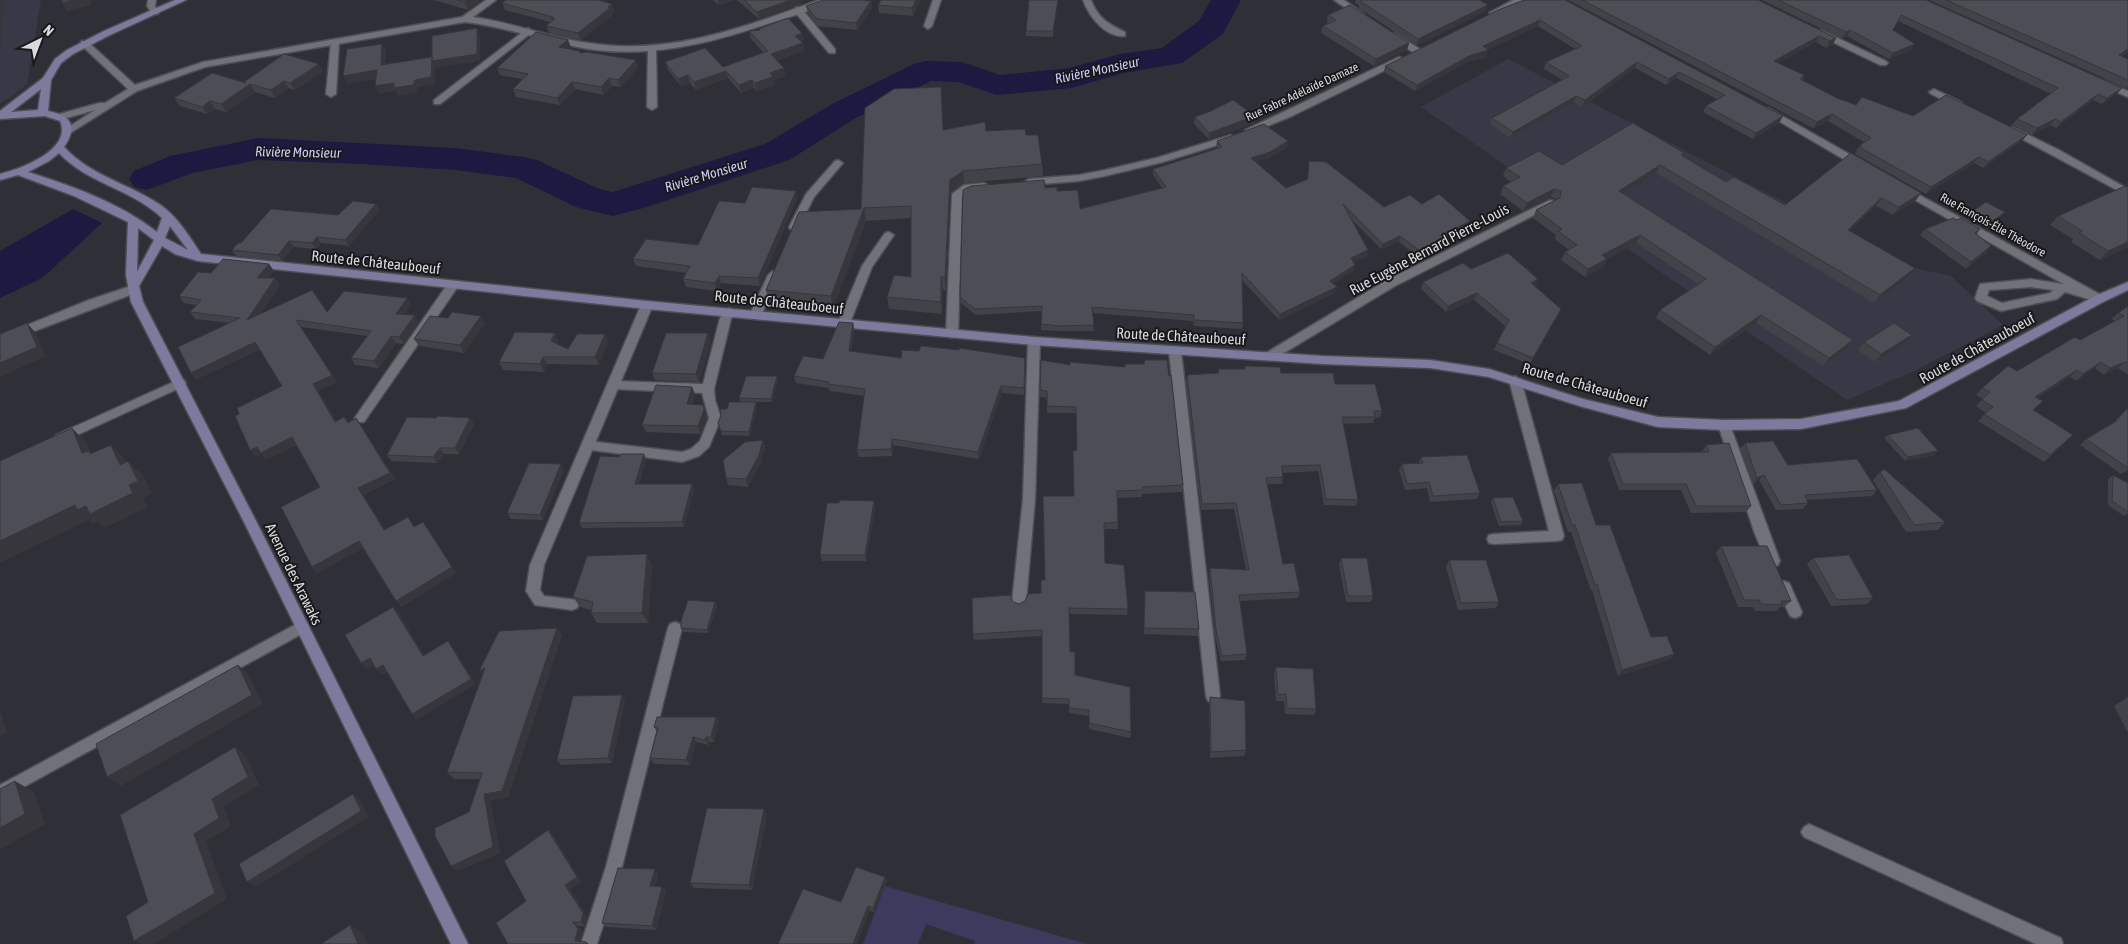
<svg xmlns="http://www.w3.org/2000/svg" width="2128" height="944" viewBox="0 0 2128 944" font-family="'Asap Condensed',sans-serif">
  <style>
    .built { fill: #383946 }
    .green { fill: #3c3b5e }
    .water { fill: #1d1940 }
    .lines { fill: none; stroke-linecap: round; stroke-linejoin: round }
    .river { fill: #1d1940; fill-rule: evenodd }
    .lane-casing { stroke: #4d4e54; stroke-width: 3 }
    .street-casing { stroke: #4d4e54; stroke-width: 3 }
    .secondary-casing { stroke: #4d4e54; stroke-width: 3 }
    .lane { fill: #717179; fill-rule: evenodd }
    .street { fill: #717179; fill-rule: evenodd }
    .secondary { fill: #7c7b9e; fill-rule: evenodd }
    .wall { fill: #424249 }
    .shaded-wall { fill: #36363c }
    .building { fill: #4d4d55; stroke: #36363c }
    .labels { text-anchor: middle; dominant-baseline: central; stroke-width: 4; stroke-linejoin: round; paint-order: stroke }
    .far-street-label { font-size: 12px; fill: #d9d9de; stroke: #18181b }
    .far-water-label { font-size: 14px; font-style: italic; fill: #cccdfa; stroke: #18181b }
    .street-label { font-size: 15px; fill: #d9d9de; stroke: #18181b }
  </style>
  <rect width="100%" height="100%" fill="#2f3037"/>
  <path class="built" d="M0,0H41L27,84L8,99L0,103Z
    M1508,59L1909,267L1951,276L2003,325L1914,371L1847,400L1421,107Z"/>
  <path class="green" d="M885,886L1087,944H974L975,941L926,924L918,944H863Z"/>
  <path class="water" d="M73,209L102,223L49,272L38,280L0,298V251Z"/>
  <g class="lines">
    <path class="river" d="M1211,0H1241L1223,34L1182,63L1124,73L1071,88L997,95L958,82L931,81L856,118L789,160L647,207L613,216L576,207L516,178L456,170L361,164L259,160L192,173L147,190L134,187L129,179L134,171L170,156L259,138L456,148L524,157L537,160L599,189L613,192L765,144L832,104L914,64L926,61L962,62L1000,75L1069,68L1120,54L1162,48L1199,21Z"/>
    <defs>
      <path id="lane" d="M148,0H156L155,6L159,12L158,14H152L147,6Z
        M933,0H941L932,26L928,29L924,26Z
        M1334,0H1344L1364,14L1357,16Z
        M798,7L801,8L835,49V53H829L795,12V8Z
        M528,28L532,31L531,33L440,104H434V100Z
        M1394,33L1420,49V53H1414L1391,38V34Z
        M335,39L339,42L336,94L331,97L326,94L331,42Z
        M652,45L656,48L657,107L652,110L647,107L648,48Z
        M1934,89L1961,102L1963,104L1958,107L1955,106L1931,94L1929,92Z
        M2012,127L2059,150L2128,189V196L2009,132L2007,130Z
        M838,160L843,163L814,197L798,229H790L789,227L806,194L835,161Z
        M889,232L894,235L872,267L850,323L844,327L840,326L838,323L862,266L885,233Z
        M773,271L778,275L762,314L756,318L752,317L750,314L768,275Z
        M2031,279L2063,284L2099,294L2101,297L2095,301L2065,292L2057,299L2001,311L1977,301L1975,298L1980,284ZM2031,287L2053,290L2050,293L2002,303L1987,296L1989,290Z
        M134,285L138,286L139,289L138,292L0,344V336L89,300Z
        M730,308L736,312L731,319L714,389L715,400L721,418L709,447L699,456L682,462L584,449L582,446L584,443L588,441L682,452L691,449L700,441L709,418L702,393L614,389L608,385L614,381L703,384L720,318L726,309Z
        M180,379L184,380L186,383L184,386L64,441H56L54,438L56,435Z
        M302,621L307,623L309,627L307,631L0,800V785Z
        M675,622L680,624L682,628L622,867L597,944H581L606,867L668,628L670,624Z"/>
      <path id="street" d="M486,0H496L473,17C512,22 549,38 589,43C670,56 744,27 819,0H831C821,9 782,19 767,24C709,44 650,58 588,49C546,42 507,27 465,22L205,67L137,91L67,135L62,132L64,130L95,110L59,120L54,117L56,115L99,103H105L128,89L81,45V41H87L135,85L203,62L462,17Z
        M1083,0H1091C1098,18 1108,24 1125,32V36C1105,38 1089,16 1083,0Z
        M1513,0H1524L1496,15L1489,13Z
        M1821,30L1886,61L1888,63L1886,65H1880L1818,35L1817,33Z
        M1399,57L1402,58V62L1292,116L1253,132H1247L1245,130Z
        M2105,81L2128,91V97L2102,86V82Z
        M1768,108L1865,163L1866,165L1861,168L1857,167L1765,113L1763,111Z
        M1231,135L1236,138L1234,140L1163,162L1105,176L1079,181L1029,185L1024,182L1029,179L1079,175L1105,170L1156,158Z
        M984,183L989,186L988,188L970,190L962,195L958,334L952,338L946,334L952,194L964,185Z
        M1903,186L2103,296L2105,299L2103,302H2095L1899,191V187Z
        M1550,200L1554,201V205L1395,286L1274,359L1270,360L1264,356L1266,353L1387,280Z
        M453,281L458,285L457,288L364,422H356L354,419L356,416L449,282Z
        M647,301L653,305L544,565L540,590L544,596L577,600L579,604L577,608L572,610L535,605L526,591L530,565L641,305Z
        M1034,337L1040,341L1035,499L1026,602L1024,606L1019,608L1014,606L1012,602L1023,499L1028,341Z
        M1175,347L1181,351L1220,696L1218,701L1213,703L1208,701L1206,696L1169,351Z
        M1515,376L1521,380L1564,536L1562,540L1557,541L1494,544L1489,543L1487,539L1489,535L1494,534L1549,531L1509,380Z
        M1724,420L1728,422L1730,425L1780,561L1778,565L1773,567L1768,565L1755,534L1718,425L1720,422Z
        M1784,581L1789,583L1791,587L1802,612L1800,616L1795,618L1790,616L1777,587L1779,583Z
        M1809,824L2061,938L2063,944H2036L1804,837L1801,832L1804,827Z"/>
      <path id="secondary" d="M175,0H186L110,35L73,54L61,63L51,80L48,111C72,116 78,126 64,147C91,176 127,183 159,204C177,216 189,236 201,254L647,301L1034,337L1323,356L1430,360L1489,369L1583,399L1658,417L1724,420L1801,419L1899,401L2095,296L2128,282V290L2103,302L1906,408L1801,429L1724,430L1658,427L1583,407L1489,377L1430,368L1323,364L1034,345L647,309L198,261L175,254L162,246L139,286L143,302L257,523L468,944H451L245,524L131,302L126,275L128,222L74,196L18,175L0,180V174C20,169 73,150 60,121L45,116L0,119V111L43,78L55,59L67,50L104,31ZM41,89L38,110L11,112ZM59,153C88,184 132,189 162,218L157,232C120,203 72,186 28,172L49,161ZM170,226L188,250L165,238ZM138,228L154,240L137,272Z"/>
    </defs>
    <use href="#lane" class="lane-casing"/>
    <use href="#street" class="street-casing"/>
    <use href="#secondary" class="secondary-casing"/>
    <use href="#lane" class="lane"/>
    <use href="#street" class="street"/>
    <use href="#secondary" class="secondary"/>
  </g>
  <path class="wall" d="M432,0H479V2L468,10L441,2Z
    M713,0H734L719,5Z
    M737,0H800L801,4L759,19Z
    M881,0H921L913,16L879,13L878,5Z
    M1058,0L1053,37L1026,36V31Z
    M1356,0H1480L1486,11L1416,46L1359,8V5L1355,3Z
    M1565,0L1779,123L1753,139L1703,112L1706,106L1717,99L1676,78L1666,85L1635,68L1582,107L1574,102L1510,138L1490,124L1492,118L1562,80L1544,69L1546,62L1575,49L1538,26L1487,50L1486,57L1467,62L1415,91L1384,72L1385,66Z
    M1568,0H1758L1836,38L1833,44L1826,48L1816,42L1778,63L1804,75L1802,80L1837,98L1856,105L1913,116L2022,141L1983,168L1974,163L1926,194L1855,154L1857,151H1856L1860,145L1864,142L1828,121L1813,128Z
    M1762,0H1926L2117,94L2102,104L2093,100L2056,128L2050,125L2032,135L2012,125L2017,119L2051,94L1898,21L1893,30L1911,50L1889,59L1847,36L1842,39Z
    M1929,0H2128V52L2122,56L2128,59V87L2126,88Z
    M871,1L872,8L857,30L818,26L808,13L806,6Z
    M502,3L615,11L612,13L613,15L581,40L549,33L546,26L550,22L505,10Z
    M1328,15L1409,43L1407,50L1374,66L1321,33L1323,26L1328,23L1327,22Z
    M759,29L802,33L804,40L801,41L803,43L804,51L777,60L786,76L774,80L775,85L757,91L754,88L741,93L728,78L696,90L690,83L681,86L668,70L665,62L723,67L763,52L751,39L749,31L759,30Z
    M568,40L571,48L569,49L580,53L636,60L638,68L621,87L612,86L603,95L575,89L560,105L516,97L513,89L522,79L500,75L497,68Z
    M319,64L323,72L295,90L288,88L275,98L255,92L226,112L215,109L207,114L180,106L174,98Z
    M941,87L943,130L986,131L1026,135L1042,164L1043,176L964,183L951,192L946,291L943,289L942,314L889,309L887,297L911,277V218L866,221L833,308L769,302L766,290L861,209Z
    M1255,116L1254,123L1209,139L1194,124L1195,117Z
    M1217,141H1288L1287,147L1270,158L1255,162L1286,188L1307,179L1309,161L1384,207L1422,204L1470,221L1468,227L1456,233L1455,239L1418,257L1399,242L1381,249L1352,220L1368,250L1367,256L1353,262L1355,265L1353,271L1333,284L1335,293L1279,320L1242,280L1243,323L1242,329L1194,326L1193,321L1092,313L1094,331H1060L1041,330L1042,311L976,315L961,303L960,297L1045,188L1057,191L1080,209L1162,188L1153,175V169L1218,149L1216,147Z
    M1682,156L1726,182L1785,205L1921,193L1915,201L1893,215L1876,206L1850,231L1909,276L1874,303L1656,173L1623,194L1847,348L1823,366L1756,323L1710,355L1656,318L1660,310L1698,284L1636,243L1607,259L1603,267L1585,277L1561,260L1565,252L1569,250L1555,239L1556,235L1533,218L1536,210L1557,199L1551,197L1523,211L1500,194L1503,186L1511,182L1503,176L1506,168Z
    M797,198L760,286L721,283L717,291L686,287L683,279L687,273L636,266L633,259L698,245L745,203Z
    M376,204L379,210L349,246L321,243L316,249L294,247L282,261L236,256L232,250L241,243Z
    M1970,213L2001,216L1986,228L1967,217Z
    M2058,216L2128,247L2100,260L2071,242L2073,239L2050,225Z
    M1957,220L1980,229L1977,234L1986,253L1966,269L1920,235L1925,229Z
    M269,264L274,271L268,278L280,285L261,313L327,312L407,298L411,305L404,314L419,322L404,344L396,343L379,368L355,365L351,358L367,336L301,327L337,382L318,391L336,421L348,423L356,418L395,479L363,495L385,530L415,526L423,522L456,573L401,607L363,548L317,573L312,567L320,487L296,445L266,460L261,454L256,457L239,414L282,386L260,349L197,379L191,373L230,323L195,319L190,312L196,305L184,303L179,296L211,273Z
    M1471,269L1535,286L1561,309L1530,364L1494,350L1505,326L1474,300L1446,312L1421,289L1423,282Z
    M2128,306V373L2127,374L2118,368L2104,375L2095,368L2076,381L2070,377L2037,398L2034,410L2073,435L2044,462L1978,421L1986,413L1976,406L1983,399L1976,395L1982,388L2080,340L2115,321L2111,319L2118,313Z
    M485,323L464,353L419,346L414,339Z
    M853,323L854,330L851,352L901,358L1025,365L1024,395L1002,393L979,459L893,445L892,456L859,457L857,450L864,396L829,391V388L796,383L794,376L823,359Z
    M555,333L558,341L557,344L568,349L605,334L608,342L599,365L547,364L544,372L503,370L499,362Z
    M708,333L711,341L699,382L655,380L652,373Z
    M1864,342L1906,343L1875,362L1858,350Z
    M1070,365L1169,376L1183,485L1182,492L1142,494V497L1117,498L1118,529H1104L1105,563L1128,609L1127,615L1069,614L1070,652L1075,675L1131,732L1130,738L1089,729V716L1069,713V704L1042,703V636L974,640L973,634L1013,602L1019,604L1041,593L1074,496L1077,450L1076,413H1047V398L1040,397V390Z
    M1245,366L1335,384L1382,411L1380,417L1375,418L1373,423L1343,424L1358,500L1356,506L1324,505L1318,471L1282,473L1283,477L1282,484H1267L1283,564L1300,592L1298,598L1240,601L1247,654L1245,660L1221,661L1215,636L1209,574L1210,568L1246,570L1234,509L1201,510L1186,381L1187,375L1218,373V369H1244Z
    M777,376L778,380L772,402H756L757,406L750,436L722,435L718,423L727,409L741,402L739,398Z
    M692,387L695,395L692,405H703L707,418L701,434L646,432L642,425Z
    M2128,407V470L2121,474L2080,445L2086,439L2113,423Z
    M470,418L474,424L459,454H444L437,463L391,461L387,455Z
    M1888,435L1935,455L1905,461L1884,438Z
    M763,440L765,447L761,463L748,487L728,485L726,478Z
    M1745,443L1788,465L1877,490L1872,496L1807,500L1808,503L1803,509L1776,510L1759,480L1753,484L1740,449Z
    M1706,445L1751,506L1746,512L1691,513L1681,490H1619L1608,459L1611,453L1702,452Z
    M644,454L646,460L639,484H692L694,490L684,527L582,528L579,523L619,457Z
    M1421,457L1480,493L1477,499L1430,502L1427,488L1405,490L1399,470L1402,464L1419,463Z
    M564,469L543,520L511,519L507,513Z
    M1880,472L1945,522L1938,530L1906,532L1873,480Z
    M2113,475L2128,513L2124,516L2108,505V479Z
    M1558,484L1596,525L1651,637L1674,654L1668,660L1618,676L1592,590L1591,591L1571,532H1568L1554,491Z
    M1493,498L1523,521L1521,525L1499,526L1491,502Z
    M874,501L875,508L866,561H822L820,555L839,503Z
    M1721,546L1791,601L1784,607H1780L1776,611H1755L1753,607H1738L1716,553Z
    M1341,558L1373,596L1371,602H1346L1339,564Z
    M1813,558L1873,598L1867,604L1831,606L1807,564Z
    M1449,560L1499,602L1496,608L1458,610L1446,567Z
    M652,565L648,623H597L591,613V610L580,607L573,597Z
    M1145,591L1199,629L1198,636L1144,634Z
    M717,606L708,633L683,632L681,628Z
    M557,628L562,636L508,797L490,800L500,853L458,871L451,866L480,779H454L447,772Z
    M1276,667L1316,709L1314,715L1285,714L1284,701H1276L1274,674Z
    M1210,697L1246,750L1244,756L1210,758L1209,703Z
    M2128,697V731H2127L2114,706Z
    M625,701L612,763L561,765L557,760Z
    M716,717L719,722L714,742H709V745L696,742L690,765L654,764L650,758L657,732L654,727Z
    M767,815L752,890L694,888L690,883Z
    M553,835L581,882L570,889L588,918L585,926H578L583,933L580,942H586L589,944H508Z
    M658,874L655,886L662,887L666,891L656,930L606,927L602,923Z
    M885,877L887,881L874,912L841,902Z"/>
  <path class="shaded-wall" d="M0,0H4L2,28L3,30L0,51Z
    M76,0H90L91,5L67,11L62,3Z
    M469,0H479V2L468,10L465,2Z
    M718,0H734L719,5Z
    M791,0H800L801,4L759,19L757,12Z
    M916,0H921L913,16L912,8Z
    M1058,0L1053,37V31Z
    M871,1L872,8L857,30L856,23Z
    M612,4L615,11L612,13L613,15L581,40L578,33Z
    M1488,5L1486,11L1416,46L1418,39Z
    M1540,20L1538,26L1482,52L1488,50L1486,57L1467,62L1415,91L1417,85L1483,46Z
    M477,28L480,36V61L435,68V85L418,87L417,93L398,96L396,91L379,94L375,86L432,57Z
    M1850,30L1847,36L1842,39L1846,32Z
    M802,33L804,40L797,43L795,36Z
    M1819,36L1816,42L1771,67L1774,61Z
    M1836,38L1833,44L1826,48L1830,41Z
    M568,40L571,48L562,55L559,47Z
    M803,43L804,51L773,62L771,54Z
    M1409,43L1407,50L1374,66L1376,59Z
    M382,44L386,51L385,73L381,65Z
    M1915,44L1911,50L1889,59L1893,53Z
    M2128,49V52L2114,61L2119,55Z
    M636,60L638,68L621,87L618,80Z
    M1637,62L1635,68L1582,107L1585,100Z
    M319,64L323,72L295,90L290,83Z
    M784,68L786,76L774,80L775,85L757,91L755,83L770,73Z
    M377,70L381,78L348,84L343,76Z
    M726,71L728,78L696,90L694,82Z
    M1679,72L1676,78L1666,85L1669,79Z
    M688,75L690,83L681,86L678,79Z
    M609,78L612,86L603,95L601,87Z
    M752,80L754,88L741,93L739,85Z
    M284,81L288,88L275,98L271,90Z
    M572,82L575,89L560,105L557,98Z
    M250,84L255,92L226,112L221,104Z
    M941,87L942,99L944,142L943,130Z
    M2122,88L2117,94L2102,104L2107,98Z
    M2098,94L2093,100L2056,128L2061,122Z
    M1576,96L1574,102L1510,138L1513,132Z
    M210,101L215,109L207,114L202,107Z
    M1832,114L1828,121L1813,128L1817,122Z
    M1255,116L1254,123L1209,139V133Z
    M1783,116L1779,123L1753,139L1756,133Z
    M2055,119L2050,125L2032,135L2037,128Z
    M2027,135L2022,141L1983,168L1988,162Z
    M1288,141L1287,147L1270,158L1250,164L1251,158Z
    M1979,157L1974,163L1926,194L1931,187Z
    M1660,165L1656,173L1615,199L1619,191Z
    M963,171L964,183L951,192L946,291L945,279L950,180Z
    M1554,189L1551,197L1523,211L1527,203Z
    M796,191L797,198L760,286L758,278Z
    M1921,193L1915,201L1893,215L1899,207Z
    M1881,198L1876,206L1843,238L1848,230Z
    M376,204L379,210L349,246L345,240Z
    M864,208L866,221L833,308L831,296Z
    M2005,212L2001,216L1986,228L1989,224Z
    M1470,221L1468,227L1450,236L1452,230Z
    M1457,233L1455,239L1418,257L1420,251Z
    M1640,235L1636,243L1607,259L1603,267L1585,277L1588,269L1602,255Z
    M1400,236L1399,242L1381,249L1383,244Z
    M317,237L321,243L316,249L312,243Z
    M289,241L294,247L282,261L278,255Z
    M2128,242V247L2100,260L2108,251Z
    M1991,246L1986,253L1966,269L1971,262Z
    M1368,250L1367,256L1349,264L1351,258Z
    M269,264L274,271L262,285L257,278Z
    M1355,265L1353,271L1329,287L1330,281Z
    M1915,268L1909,276L1874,303L1880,295Z
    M719,276L721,283L717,291L715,283Z
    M941,276L943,289L942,314L941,302Z
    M275,278L280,285L252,327L247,320Z
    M1538,279L1535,286L1531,283Z
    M1337,287L1335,293L1279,320L1280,314Z
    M1477,293L1474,300L1446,312L1448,306Z
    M407,298L411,305L400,321L396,314Z
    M1561,309L1558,315L1530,364L1533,358Z
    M415,315L419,322L404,344L399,337Z
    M1761,315L1756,323L1710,355L1715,347Z
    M481,316L485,323L464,353L460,345Z
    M296,320L337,382L318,391L340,428L335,422L313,384Z
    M27,323L36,333L46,356L0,377V363Z
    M853,323L854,330L850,358L849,351Z
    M555,333L558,341L555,348L551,341Z
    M708,333L711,341L699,382L696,374Z
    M605,334L608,342L599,365L595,357Z
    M1912,335L1906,343L1875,362L1881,354Z
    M391,336L396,343L379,368L374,361Z
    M1853,340L1847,348L1823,366L1829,358Z
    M255,342L261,348L197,379L191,373Z
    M543,357L547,364L544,372L540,364Z
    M2101,362L2095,368L2076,381L2083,374Z
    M2125,362L2118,368L2104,375L2110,368Z
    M2077,370L2070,377L2028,403L2035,397Z
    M777,376L778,380L772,402L771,399Z
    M1001,386L1002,393L979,459L978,452Z
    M692,387L695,395L690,412L687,404Z
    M756,402L757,406L750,436L749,432Z
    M703,405L707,418L701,434L698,426Z
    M356,418L395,479L363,495L389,537L384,530L358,488Z
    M470,418L474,424L459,454L455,448Z
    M72,428L86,442L91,453L103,464L82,453Z
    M292,437L298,444L266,460L261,454L256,457L250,450L257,447Z
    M892,439L893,445L892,456L891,449Z
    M763,440L765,447L761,463L748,487L746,479Z
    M111,445L125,459L135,479L120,465Z
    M440,448L444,454L437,463L433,457Z
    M1938,451L1935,455L1905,461L1908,457Z
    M644,454L646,460L638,489L635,484Z
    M128,461L143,475L152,494L144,498L148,507L105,528L98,521L93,524L88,520L0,563V541L75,505L86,506L129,485Z
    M561,464L564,469L543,520L540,515Z
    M1764,475L1759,480L1753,484L1757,478Z
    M692,484L694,490L684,527L682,522Z
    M874,501L875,508L866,561L865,555Z
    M423,522L456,573L401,607L396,601Z
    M359,541L364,548L317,573L312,567Z
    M647,554L652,565L648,623L642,613Z
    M715,602L717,606L708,633L707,630Z
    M393,607L399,613L428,662L423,656Z
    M557,628L562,636L508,797L490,800L500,853L458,871L451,866L484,794Z
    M448,641L453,647L476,684L417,720L412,714Z
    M1674,654L1668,660L1618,676L1622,670Z
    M370,658L376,664L367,669L361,663Z
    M238,665L249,675L263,704L121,786L107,777Z
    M383,665L388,671L382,675L376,669Z
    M485,668V679L479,671Z
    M622,695L625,701L612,763L608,758Z
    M0,709L7,733L0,737Z
    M716,717L719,722L714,742L711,737Z
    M693,737L696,742L690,765L686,760Z
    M706,737L709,742V745L705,740Z
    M235,747L246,756L259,785L224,806L231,826L206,841L227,899L154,944H141L134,941L212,799Z
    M15,781L34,792L45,824L0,850V828Z
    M353,794L360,800L368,817L256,887L247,882Z
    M764,809L767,815L752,890L749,885Z
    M548,830L553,835L581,882L570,889L588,918L585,926L581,922L565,885Z
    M655,869L658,874L654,891L650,886Z
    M885,877L887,881L874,912L873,908Z
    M662,887L666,891L656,930L652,926Z
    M868,906L870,911L857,944H853Z
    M573,922L578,926L583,933L580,944L575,941Z
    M350,925L364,934L368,944H358Z"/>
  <path class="building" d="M62,0H76L62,3Z
    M457,0H469L465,2Z
    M506,0H598L612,4L608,7L610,8L578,33L546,26L555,19L551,18L553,17L502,3Z
    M744,0H791L757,12Z
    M823,0H863L871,1L856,23L817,19L806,6Z
    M881,0H916L912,8L878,5Z
    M1029,0H1058L1053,31H1026Z
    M1362,0H1480L1488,5L1418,39L1360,1Z
    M1524,0H1565L1783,116L1756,133L1706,106L1725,95L1679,72L1669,79L1637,62L1585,100L1576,96L1513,132L1492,118L1569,76L1546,62L1582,46L1540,20L1483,46L1488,50L1469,56L1417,85L1385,66L1498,10Z
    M1582,0H1758L1836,38L1830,41L1819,36L1774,61L1804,75L1800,79L1837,98L1856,105L1862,97L1913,116L1946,95L2027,135L1988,162L1979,157L1931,187L1859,147L1862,146L1860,145L1871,138L1832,114L1817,122Z
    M1778,0H1926L2122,88L2107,98L2098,94L2061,122L2055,119L2037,128L2017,119L2058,88L1901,15L1893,30L1915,44L1893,53L1850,30L1846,32Z
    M1946,0H2128V49L2119,55L2128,59V80Z
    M1350,5L1409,43L1376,59L1323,26L1336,20L1328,15Z
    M788,18L802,33L795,36L803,43L771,54L784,68L770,73L773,77L755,83L752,80L739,85L726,71L694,82L688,75L678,79L665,62L705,48L723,67L768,51L749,31L760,30L759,29Z
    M477,28V54L432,61V36Z
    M536,32L568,40L559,47L580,51V53L587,52L636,60L618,80L609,78L601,87L572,82L557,98L513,89L528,74L497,68Z
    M382,44L381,65L432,57L431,77L415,80L413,85L394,88V83L375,86L377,70L343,76L347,49Z
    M284,54L319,64L290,83L284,81L271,90L250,84L221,104L210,101L202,107L174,98L212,73L246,83L244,82Z
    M941,87L943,130L985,122L986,131L1025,129L1026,135H1038L1042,164L963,171L950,180L945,279L941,276V302L887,297L894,275L911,277V206L864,208L831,296L766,290L799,212L861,209L865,108L894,89Z
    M1233,100L1255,116L1209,133L1195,117L1211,111Z
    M1633,123L1684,153L1681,155L1726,182L1734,177L1785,205L1851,153L1921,193L1899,207L1881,198L1848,230L1915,268L1880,295L1660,165L1619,191L1853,340L1829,358L1761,315L1715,347L1660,310L1706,279L1640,235L1602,255L1607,259L1588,269L1565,252L1577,245L1558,231L1562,229L1536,210L1560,198L1561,191L1554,189L1527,203L1503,186L1520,177L1506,168L1539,151L1562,165Z
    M1264,124L1288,141L1270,152L1251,158L1286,188L1308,179L1309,161L1326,162L1384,207L1410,195L1422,204L1439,194L1470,221L1452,230L1457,233L1420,251L1400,236L1383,244L1343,204L1368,250L1351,258L1355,265L1330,281L1337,287L1280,314L1242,273L1243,323L1194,320V315L1092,307L1094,325L1060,326L1041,324L1042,306L975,309L960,297L963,190L971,186L1044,180L1045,188L1057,187V191L1078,190L1080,209L1166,187L1153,169L1222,147L1217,141Z
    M2125,186L2128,187V242L2108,251L2079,233L2082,231L2058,216Z
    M752,187L796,191L758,278L719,276L715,283L683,279L690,266L633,259L646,239L698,245L719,201L745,203Z
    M353,201L376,204L345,240L317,237L312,243L289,241L278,255L232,250L238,243H241L271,209L338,215Z
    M1986,202L2005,212L1989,224L1970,213Z
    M1953,218L1957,220L1961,218L1980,229L1975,233L1991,246L1971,262L1925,229Z
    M1508,253L1538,279L1531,283L1561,309L1533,358L1497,343L1509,320L1477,293L1448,306L1423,282L1463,263L1471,269Z
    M223,259L269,264L257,278H275L247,320L312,290L327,312L344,291L407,298L396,314L415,315L399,337L391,336L374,361L351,358L371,331L296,320L332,375L313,384L335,422L344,417L348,423L356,418L390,473L358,488L384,530L408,517L414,527L423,522L452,567L396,601L359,541L312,567L281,507L320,487L292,437L261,453L257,447L250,450L235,416L239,414L237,408L282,386L255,342L191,373L178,347L240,318L190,312L201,300L179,296L198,272L211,273Z
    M2128,306V364L2125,362L2110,368L2101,362L2083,374L2077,370L2035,397L2043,401L2033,410L2073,435L2050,455L1984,414L1993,407L1982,400L1990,392L1982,388L2008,366L2017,371L2075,337L2080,340L2124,316L2118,313Z
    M452,312L481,316L460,345L414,339L430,316L448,318Z
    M839,322L853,323L849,351L901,358L902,350L919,351L921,346L959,350V348L1025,358L1024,388L1001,386L978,452L892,439L891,449L857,450L865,389L828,384L829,382L794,376L803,356L823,359Z
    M27,323L37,347L0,363V334Z
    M1894,323L1912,335L1881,354L1864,342Z
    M515,332L555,333L551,341L568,349L577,334H605L595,357H543L540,364L499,362Z
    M666,333H708L696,374L652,373Z
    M1041,360L1070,365V362L1125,367V364H1144L1145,360H1167L1169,376L1171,375L1183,485L1143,487L1142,490L1117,491L1118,522L1104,523L1105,563L1124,565L1128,609L1069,608L1070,652H1075V675L1130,687L1131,732L1089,723V710L1069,708V699L1042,698V630L973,634L972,598L1010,595L1013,602L1019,604L1025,601L1028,594L1041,593V580H1045L1043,496H1074L1073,451L1077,450L1076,407L1047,406V391L1040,390Z
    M1245,366L1280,367L1281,373H1333L1335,384H1375L1382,411H1374L1375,417H1342L1358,500L1326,499L1320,465L1282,466L1283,477L1266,478L1283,564L1294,563L1300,592L1239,595L1247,654L1222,656L1216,630L1210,568L1249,570L1236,503L1202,504L1187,375L1219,373L1218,369H1245Z
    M746,376H777L771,399L739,398Z
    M656,385L692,387L687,404L703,405L704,410L698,426L642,425Z
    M729,402H756L749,432L721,431L718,423L721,415L720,409H727Z
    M2128,408V468L2086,439L2115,422Z
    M437,416L470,418L455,448H440L433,457L387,455L407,417L436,418Z
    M72,428L82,453L89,451L90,454L111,445L120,465L128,461L138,481L129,485L133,493L90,514L86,506L77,510L75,505L0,541V461Z
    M1918,428L1938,451L1908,457L1888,435Z
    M763,440L759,455L746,479L726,478L723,460L745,442Z
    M1773,441L1788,465L1857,459L1877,490L1805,495L1808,503L1781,505L1764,475L1757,478L1745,443Z
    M1729,443L1751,506H1696L1686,484H1623L1611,453L1709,452L1706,445Z
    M621,454H644L635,484H692L682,522L579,523L600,456L619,457Z
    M1467,455L1480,493L1433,496L1429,482L1407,484L1402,464L1423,463L1421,457Z
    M529,463L561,464L540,515L507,513Z
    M1884,469L1945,522L1914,525L1880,472Z
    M2113,475L2128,483V512L2112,501Z
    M1582,483L1596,525H1610L1651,637L1667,636L1674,654L1622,670L1597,584L1595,585L1575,525H1572L1558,484Z
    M1513,497L1523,521L1501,522L1493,498Z
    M840,500L874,501L865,555H820L827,503H839Z
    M1721,546H1767L1791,601H1781L1782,605L1761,604L1759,600H1744Z
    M647,554L642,613H591L593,602L573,597L587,556Z
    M1849,555L1873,598L1837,600L1813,558Z
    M1341,558H1367L1373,596H1348Z
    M1449,560H1486L1499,602L1461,603Z
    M1145,591L1195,592L1199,629L1144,628Z
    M688,600L715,602L707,630L681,628V621Z
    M393,607L423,656L448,641L471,679L412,714L383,665L376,669L370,658L361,663L345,635Z
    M557,628L502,791L484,794L493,847L451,866L435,836V828L469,812L482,773L447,772L485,668L479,671L499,631Z
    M238,665L252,695L107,777L96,744Z
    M1276,667L1313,669L1316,709L1287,708L1286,694L1278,695Z
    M622,695L608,758L557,760L573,696Z
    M1210,697L1245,701L1246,750L1211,752Z
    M657,717H716L711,737H706L705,740L693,737L686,760L650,758L658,728L654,727Z
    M235,747L248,777L212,799L219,818L194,834L215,893L134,941L126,916L148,902L120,815Z
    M15,781L25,814L0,828V789Z
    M353,794L361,811L247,882L239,864Z
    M707,808L764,809L749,885L690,883Z
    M548,830L577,877L565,885L583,913L581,922H573L578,929L575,941L586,942L588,944H508L496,923L526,901L504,861Z
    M856,867L885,877L873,908L868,906L853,944H778L803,889L841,902Z
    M618,868L655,869L650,886L662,887L652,926L602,923Z
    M350,925L358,944H321Z"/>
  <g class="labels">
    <g class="far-street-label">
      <text transform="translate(1302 92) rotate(-25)">Rue Fabre Adélaïde Damaze</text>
      <text transform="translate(1993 225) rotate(29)">Rue François-Élie Théodore</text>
    </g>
    <g class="far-water-label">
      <text transform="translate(1097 70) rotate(-12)">Rivière Monsieur</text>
      <text transform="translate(298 152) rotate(1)">Rivière Monsieur</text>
      <text transform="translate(706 175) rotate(-17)">Rivière Monsieur</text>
    </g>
    <g class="street-label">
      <text transform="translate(1429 249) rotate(-28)">Rue Eugène Bernard Pierre-Louis</text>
      <text transform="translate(376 262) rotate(6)">Route de Châteauboeuf</text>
      <text transform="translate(779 302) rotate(6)">Route de Châteauboeuf</text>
      <text transform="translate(1181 336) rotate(3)">Route de Châteauboeuf</text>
      <text transform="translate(1977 348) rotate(-29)">Route de Châteauboeuf</text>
      <text transform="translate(1585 385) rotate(16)">Route de Châteauboeuf</text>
      <text transform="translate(294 574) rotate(64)">Avenue des Arawaks</text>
    </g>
  </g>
  <g transform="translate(40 40) rotate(42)" stroke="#18181b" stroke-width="4" paint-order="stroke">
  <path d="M0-4L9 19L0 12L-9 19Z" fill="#d9d9de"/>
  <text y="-8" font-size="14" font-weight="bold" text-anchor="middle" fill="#d9d9de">N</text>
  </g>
</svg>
